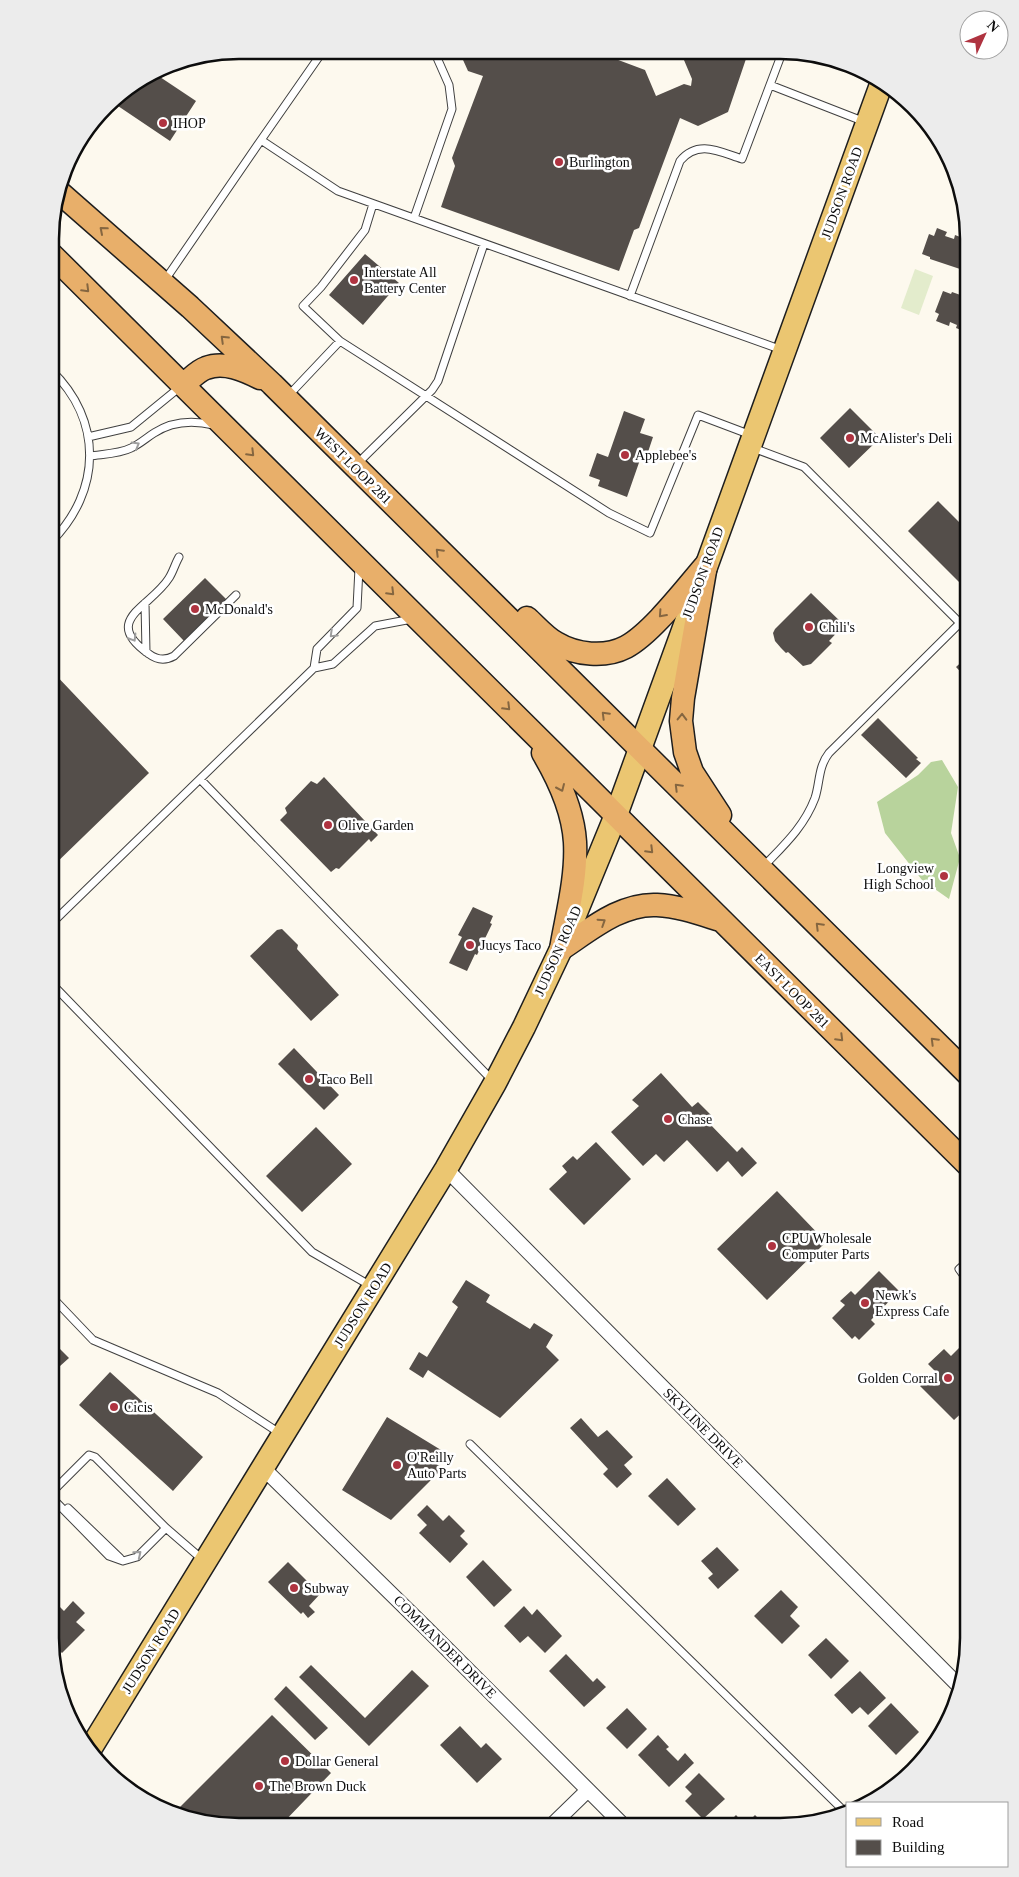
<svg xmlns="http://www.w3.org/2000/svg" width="1019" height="1877" viewBox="0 0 1019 1877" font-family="'Times New Roman',serif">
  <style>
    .forest { fill: #b8d39c }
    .pitch { fill: #e3eccc }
    .building { fill: #544e4a }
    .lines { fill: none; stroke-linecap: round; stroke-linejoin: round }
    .service-casing { stroke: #404040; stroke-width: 9 }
    .minor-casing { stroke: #404040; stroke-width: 16 }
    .primary-casing { stroke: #1e1e1e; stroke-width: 25 }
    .trunk-casing { stroke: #1e1e1e; stroke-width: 25 }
    .service { stroke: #fff; stroke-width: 7 }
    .minor { stroke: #fff; stroke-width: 14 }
    .primary { stroke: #ebc671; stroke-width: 22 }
    .trunk { stroke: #e8af6a; stroke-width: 22 }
    .oneway { stroke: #856640 }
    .oneway2 { stroke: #9e9e9e }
    .poi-dot { fill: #af3340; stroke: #fff; stroke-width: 2 }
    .labels { text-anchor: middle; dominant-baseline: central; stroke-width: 5; stroke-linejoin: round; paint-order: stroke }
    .poi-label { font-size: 14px; fill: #0d0d0d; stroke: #fff; text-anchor: start }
    .street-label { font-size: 14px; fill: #0d0d0d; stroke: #fff }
    .rim { fill: none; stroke: #0d0d0d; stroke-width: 2.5 }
  </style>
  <rect width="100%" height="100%" fill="#fdf9ee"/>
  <path class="forest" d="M942,760L958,787L951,833L960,858L949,899L922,880L885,833L877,802L918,775L931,762Z"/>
  <path class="pitch" d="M915,269L933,276L919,315L901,308Z"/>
  <path class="building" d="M243,50L238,57L230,52L239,50Z
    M459,51L597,52L645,70L656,96L684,84L691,86L692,79L681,53H748L728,112L698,126L680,118L639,228L634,230L619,271L441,207L455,166L452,158L483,76L468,71Z
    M154,73L196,101L170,141L118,106L131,87Z
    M937,228L947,232L945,236L954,239L955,235L968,240L966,246L969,247V272L930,259V257L922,254L929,234L934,236Z
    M365,254L399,283L363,325L329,295Z
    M943,291L951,294L952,292L969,298V333L956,328L957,325L950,322L949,326L936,321L939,314L935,312Z
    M969,399V428L963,426L966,418L962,417Z
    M850,408L880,438L849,468L820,438Z
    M624,411L645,419L640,433L653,437L647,455L642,454L627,497L598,486L600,480L589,476L597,453L608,457Z
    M938,501L969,532V592L908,531Z
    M205,578L227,600L184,641L163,619Z
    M811,593L844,625L829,641L832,643L811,664L803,666L788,652L786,653L781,648L775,641L773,633L775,629Z
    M969,655V681L956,667Z
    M51,670L149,773L51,868Z
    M878,718L918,758L916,759L921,763L906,778L861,735Z
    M324,777L378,835L371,842L369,839L339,869L336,868L331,872L280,820L287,813L285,808L311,781L317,784Z
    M473,907L493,916L490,923L492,924L477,955L475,954L467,971L449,963L462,937L458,935Z
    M282,929L298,945L297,949L339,995L311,1021L250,956L277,930Z
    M294,1048L339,1095L324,1110L278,1064Z
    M661,1073L692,1107L698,1102L712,1116L707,1121L737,1152L742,1147L757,1163L742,1177L728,1161L717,1172L687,1140L664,1162L656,1154L643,1166L611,1132L639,1106L632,1100Z
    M316,1127L352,1164L302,1212L266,1176Z
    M596,1142L631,1179L584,1225L549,1189L567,1172L562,1166L573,1156L577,1160Z
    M777,1191L826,1242L767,1300L717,1249Z
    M879,1271L899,1291L871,1320L875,1324L859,1340L855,1336L852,1339L832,1318L845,1305L840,1301L851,1291L855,1295Z
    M466,1280L490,1295L486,1302L530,1329L534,1323L553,1335L546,1347L559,1360L500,1418L428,1370L423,1378L409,1369L419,1352L427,1357L458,1307L452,1302Z
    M969,1338V1406L954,1420L920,1386L935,1371L928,1364L944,1349L951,1356Z
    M50,1339L69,1358L50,1375Z
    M110,1372L203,1457L173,1491L79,1405Z
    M387,1417L441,1450L433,1462L443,1468L391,1520L342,1490Z
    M581,1418L598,1437L607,1430L633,1457L624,1465L632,1474L617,1488L603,1474L608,1469L570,1428Z
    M667,1478L696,1509L678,1526L648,1496Z
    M427,1505L443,1521L449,1515L465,1531L460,1536L468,1544L450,1563L419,1533L427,1525L417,1515Z
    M717,1547L739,1570L718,1589L708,1578L713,1574L701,1561Z
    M483,1560L512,1590L494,1607L466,1577Z
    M288,1562L320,1594L309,1606L315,1612L308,1618L303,1612L301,1614L268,1582Z
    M50,1585L58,1593L52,1599L64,1611L73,1601L85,1613L76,1622L85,1630L62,1653L51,1643Z
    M781,1590L798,1607L790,1616L800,1626L782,1644L754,1616Z
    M524,1606L532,1615L537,1609L562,1636L545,1653L528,1636L520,1643L504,1626Z
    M826,1638L849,1661L831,1679L808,1655Z
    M566,1654L593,1682L597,1678L606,1687L584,1707L549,1671Z
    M311,1665L365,1718L412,1670L429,1686L369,1746L299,1677Z
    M860,1671L886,1698L868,1715L860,1707L852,1714L834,1695Z
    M286,1686L328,1728L315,1740L274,1699Z
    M891,1703L919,1732L896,1755L868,1726Z
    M627,1708L647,1729L627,1749L606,1728Z
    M272,1715L331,1773L280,1826L214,1825L174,1813Z
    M460,1726L481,1748L486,1743L502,1759L477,1783L440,1745Z
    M658,1735L669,1747L666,1749L678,1761L685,1753L694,1763L669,1787L638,1755Z
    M699,1773L725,1799L703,1819L685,1801L692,1794L685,1787Z
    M736,1815L745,1825L755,1815L767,1827H724Z"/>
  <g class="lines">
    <defs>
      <path id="service" d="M770,85L865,122
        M261,140L323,51
        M414,218L452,109L449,85L434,51
        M165,280L261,140L338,191L782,350
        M630,296L680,161C698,139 720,152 742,159L782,53
        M340,341L303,306L321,287L365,230L373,204
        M288,396L340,341L609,513L650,533L698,415L751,435
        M88,437L131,427L180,387
        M753,448L804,467L960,623L829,753C818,767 820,783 815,798C804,827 784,845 763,867
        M90,456C103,454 119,454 131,448C140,444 146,438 154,433C172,421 193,420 214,425
        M356,465L432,390L438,381L484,244
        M51,542C102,491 103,420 51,370
        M179,557C175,564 173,572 169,578C151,607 100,620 149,654C157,660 165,661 174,656L236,595
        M359,568L357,608L317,649L314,668L333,664L375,626L412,619
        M145,603L146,652
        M200,779L493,1081
        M51,924L314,668
        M51,983L312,1252L371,1286
        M969,1283L959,1269L969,1260
        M50,1295L93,1340L218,1393L281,1434
        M470,1444L847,1814
        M52,1492L89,1455L95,1457L166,1528L203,1560
        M52,1492L55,1501L109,1556L123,1561L137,1557L166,1528
        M68,1508L120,1558"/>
      <path id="minor" d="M446,1169L960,1687
        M263,1468L426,1628L625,1827
        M551,1826L588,1790"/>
      <path id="primary" d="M89,1751L446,1169L495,1083L524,1027L561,949L616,815L882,82"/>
      <path id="trunk" d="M59,192L190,307L272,384L969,1075
        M52,255L969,1166
        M183,385C190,380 197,371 206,368C224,361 244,370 260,378
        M706,565L683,698L681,721L685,752L692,772L720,815
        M527,618C536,626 545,637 556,643C576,655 605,658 626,647C652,633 686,588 706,565
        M543,753C559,780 573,810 575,842C577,877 567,914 561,949
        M561,949C590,930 621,903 657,905C678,906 698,913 717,919"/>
    </defs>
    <use href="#service" class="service-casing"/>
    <use href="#minor" class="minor-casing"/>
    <use href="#primary" class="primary-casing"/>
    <use href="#trunk" class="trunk-casing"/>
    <use href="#service" class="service"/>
    <use href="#minor" class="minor"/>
    <use href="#primary" class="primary"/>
    <use href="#trunk" class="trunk"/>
  </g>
  <defs><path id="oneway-chevron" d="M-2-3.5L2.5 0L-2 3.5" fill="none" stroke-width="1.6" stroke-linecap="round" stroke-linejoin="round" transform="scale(1.25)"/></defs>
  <g class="oneway">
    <use href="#oneway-chevron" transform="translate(103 230) rotate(-139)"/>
    <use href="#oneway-chevron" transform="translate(86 289) rotate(45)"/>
    <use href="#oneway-chevron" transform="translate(224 339) rotate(-136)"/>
    <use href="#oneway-chevron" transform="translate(251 453) rotate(45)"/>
    <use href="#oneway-chevron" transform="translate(439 552) rotate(-135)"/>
    <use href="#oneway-chevron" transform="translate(391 592) rotate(45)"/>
    <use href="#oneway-chevron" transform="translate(662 614) rotate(132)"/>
    <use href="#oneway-chevron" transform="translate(507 707) rotate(45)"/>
    <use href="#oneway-chevron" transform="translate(605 715) rotate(-135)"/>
    <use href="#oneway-chevron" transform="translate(682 717) rotate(-89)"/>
    <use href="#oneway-chevron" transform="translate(678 787) rotate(-135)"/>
    <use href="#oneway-chevron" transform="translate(561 788) rotate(66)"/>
    <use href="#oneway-chevron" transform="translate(650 850) rotate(45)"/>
    <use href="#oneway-chevron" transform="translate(602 922) rotate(-33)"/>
    <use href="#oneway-chevron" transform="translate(819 926) rotate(-135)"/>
    <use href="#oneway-chevron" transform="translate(840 1038) rotate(45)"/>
    <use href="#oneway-chevron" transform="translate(934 1041) rotate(-135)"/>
  </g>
  <g class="oneway2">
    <use href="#oneway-chevron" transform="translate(136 445) rotate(-30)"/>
    <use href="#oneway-chevron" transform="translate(333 634) rotate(136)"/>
    <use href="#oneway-chevron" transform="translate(133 638) rotate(58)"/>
    <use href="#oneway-chevron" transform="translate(138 1554) rotate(-39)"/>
  </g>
  <g class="poi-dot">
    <circle cx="163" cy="123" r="5"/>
    <circle cx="559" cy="162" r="5"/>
    <circle cx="354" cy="280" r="5"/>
    <circle cx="850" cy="438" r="5"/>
    <circle cx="625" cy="455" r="5"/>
    <circle cx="195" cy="609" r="5"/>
    <circle cx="809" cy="627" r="5"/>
    <circle cx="328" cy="825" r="5"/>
    <circle cx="944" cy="876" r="5"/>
    <circle cx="470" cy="945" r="5"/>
    <circle cx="309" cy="1079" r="5"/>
    <circle cx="668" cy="1119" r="5"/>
    <circle cx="772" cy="1246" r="5"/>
    <circle cx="865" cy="1303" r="5"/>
    <circle cx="948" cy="1378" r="5"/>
    <circle cx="114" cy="1407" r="5"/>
    <circle cx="397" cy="1465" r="5"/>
    <circle cx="294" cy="1588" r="5"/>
    <circle cx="285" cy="1761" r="5"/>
    <circle cx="259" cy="1786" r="5"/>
  </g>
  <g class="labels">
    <g class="poi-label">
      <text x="173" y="123">IHOP</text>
      <text x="569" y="162">Burlington</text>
      <text x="364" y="272">Interstate All<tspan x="364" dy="16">Battery Center</tspan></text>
      <text x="860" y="438">McAlister's Deli</text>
      <text x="635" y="455">Applebee's</text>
      <text x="205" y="609">McDonald's</text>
      <text x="819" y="627">Chili's</text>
      <text x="338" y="825">Olive Garden</text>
      <text x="934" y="868" text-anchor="end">Longview<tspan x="934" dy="16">High School</tspan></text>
      <text x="480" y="945">Jucys Taco</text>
      <text x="319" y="1079">Taco Bell</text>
      <text x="678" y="1119">Chase</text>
      <text x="782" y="1238">CPU Wholesale<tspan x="782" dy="16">Computer Parts</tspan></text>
      <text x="875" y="1295">Newk's<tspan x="875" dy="16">Express Cafe</tspan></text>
      <text x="938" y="1378" text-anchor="end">Golden Corral</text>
      <text x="124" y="1407">Cicis</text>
      <text x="407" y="1457">O'Reilly<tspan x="407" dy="16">Auto Parts</tspan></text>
      <text x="304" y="1588">Subway</text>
      <text x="295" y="1761">Dollar General</text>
      <text x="269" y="1786">The Brown Duck</text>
    </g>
    <g class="street-label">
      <text transform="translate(842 193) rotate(-70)">JUDSON ROAD</text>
      <text transform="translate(353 466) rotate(45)">WEST LOOP 281</text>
      <text transform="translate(703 573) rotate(-70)">JUDSON ROAD</text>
      <text transform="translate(558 951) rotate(-66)">JUDSON ROAD</text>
      <text transform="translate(792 991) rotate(45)">EAST LOOP 281</text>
      <text transform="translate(363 1305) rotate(-58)">JUDSON ROAD</text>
      <text transform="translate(703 1428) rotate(45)">SKYLINE DRIVE</text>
      <text transform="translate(445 1647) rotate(45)">COMMANDER DRIVE</text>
      <text transform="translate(151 1651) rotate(-58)">JUDSON ROAD</text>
    </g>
  </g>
  <path d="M0 0H1019V1877H0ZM239 59H780A180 180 0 0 1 960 239V1638A180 180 0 0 1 780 1818H239A180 180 0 0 1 59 1638V239A180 180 0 0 1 239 59Z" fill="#ececec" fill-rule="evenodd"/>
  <path class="rim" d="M239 59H780A180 180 0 0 1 960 239V1638A180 180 0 0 1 780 1818H239A180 180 0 0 1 59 1638V239A180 180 0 0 1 239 59Z"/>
  <rect x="846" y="1802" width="162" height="65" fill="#ffffff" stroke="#9e9e9e"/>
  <rect x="856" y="1818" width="25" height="8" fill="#ebc671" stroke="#9e9e9e"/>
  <text x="892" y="1827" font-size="15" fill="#0d0d0d">Road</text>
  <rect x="856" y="1840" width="25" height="15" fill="#544e4a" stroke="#9e9e9e"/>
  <text x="892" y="1852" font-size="15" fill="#0d0d0d">Building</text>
  <g transform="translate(984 35) rotate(46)"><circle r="24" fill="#ffffff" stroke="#9e9e9e"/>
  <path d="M0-4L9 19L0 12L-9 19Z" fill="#af3340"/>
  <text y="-8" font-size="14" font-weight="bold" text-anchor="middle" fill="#0d0d0d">N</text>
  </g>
</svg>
